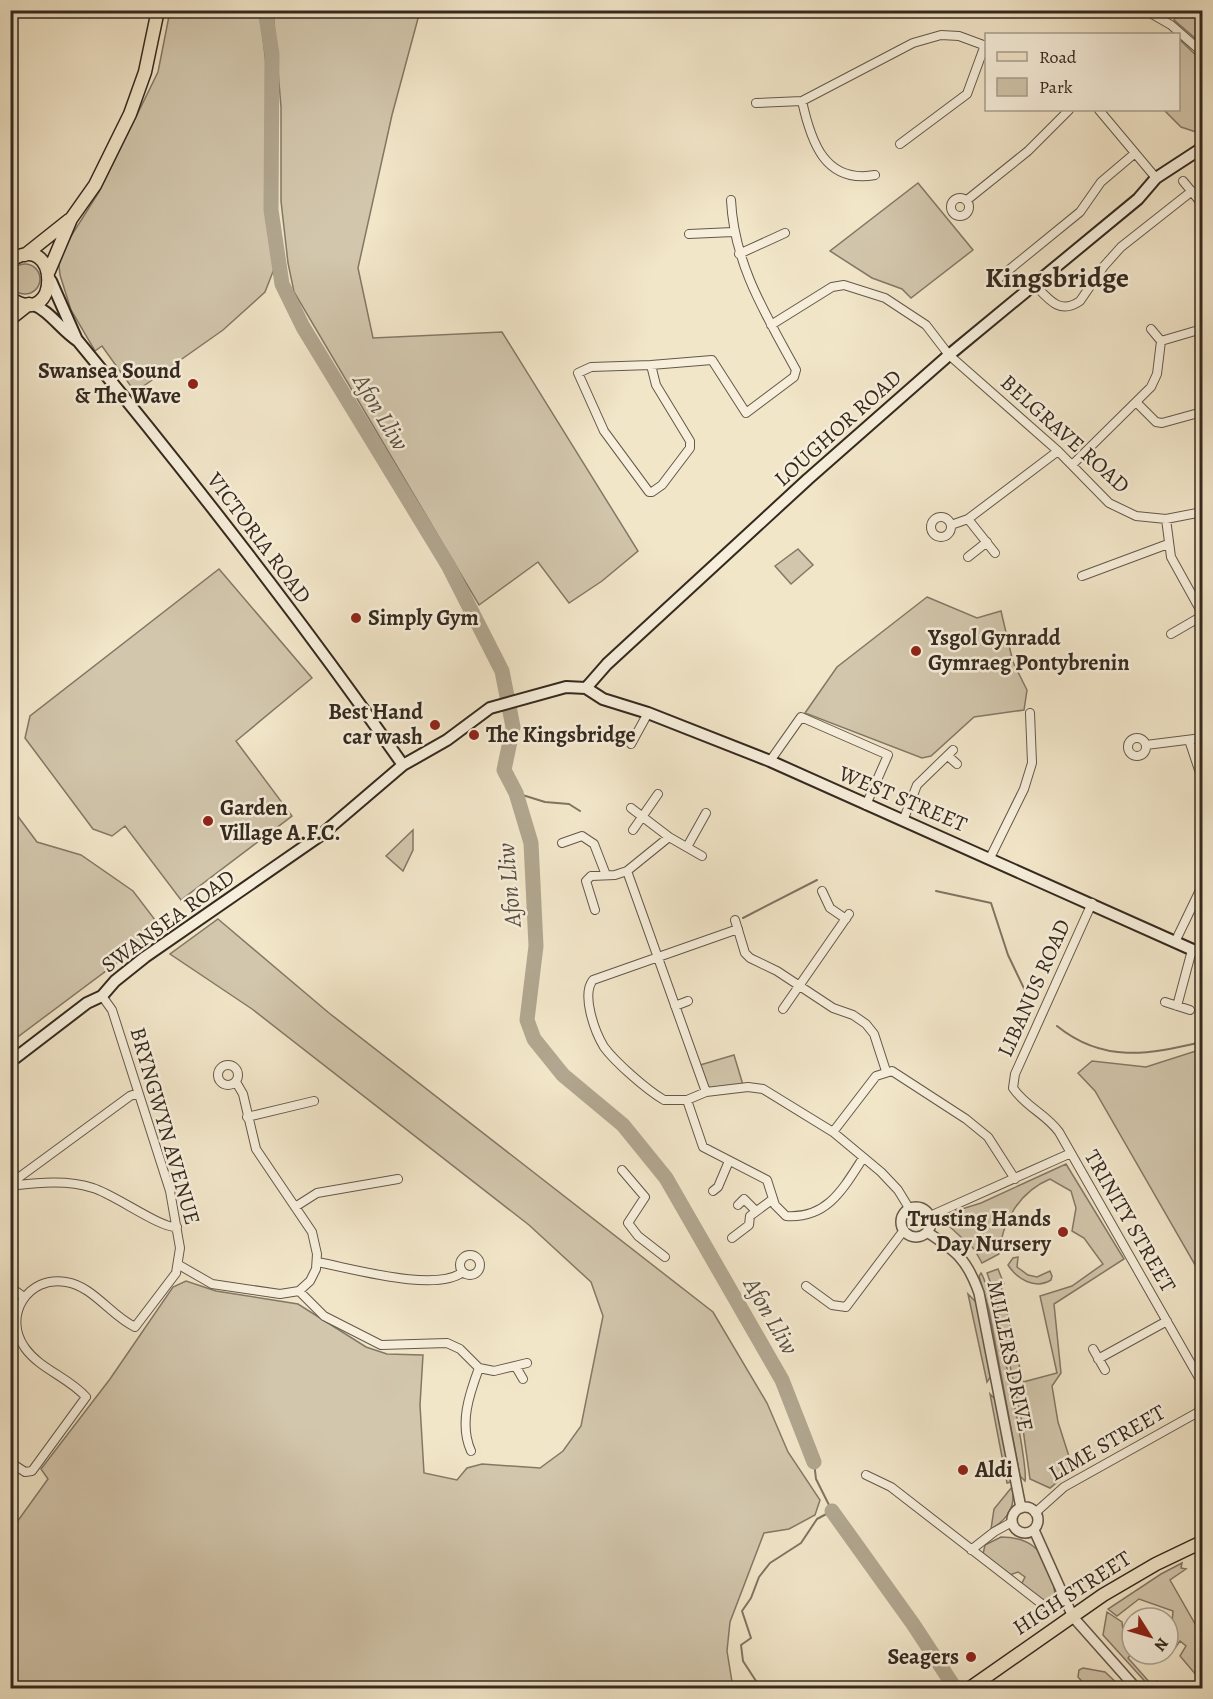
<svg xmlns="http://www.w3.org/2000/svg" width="1213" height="1699" viewBox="0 0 1213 1699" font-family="Alegreya,serif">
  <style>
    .green { fill: #d2c6ac; stroke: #837866; stroke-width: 1.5 }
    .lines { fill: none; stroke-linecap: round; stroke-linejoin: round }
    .stream { stroke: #7f7462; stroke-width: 2 }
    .river { stroke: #b1a68f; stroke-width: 15 }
    .minor-casing { stroke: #64584a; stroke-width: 10 }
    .tertiary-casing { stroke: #64584a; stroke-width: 12 }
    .secondary-casing { stroke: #34291f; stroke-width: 14 }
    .primary-casing { stroke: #34291f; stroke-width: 15 }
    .minor { stroke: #f7efdc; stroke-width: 8 }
    .tertiary { stroke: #f7efdc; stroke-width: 9 }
    .secondary { stroke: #f7efdc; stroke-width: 10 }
    .primary { stroke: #f2e6c9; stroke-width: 12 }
    .poi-dot { fill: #8f2418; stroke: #f7efdc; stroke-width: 2 }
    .labels { text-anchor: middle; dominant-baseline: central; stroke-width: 5; stroke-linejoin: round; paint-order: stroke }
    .poi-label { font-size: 22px; font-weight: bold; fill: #34291f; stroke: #f7efdc; text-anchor: start }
    .street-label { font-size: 22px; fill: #34291f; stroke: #f7efdc }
    .water-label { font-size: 24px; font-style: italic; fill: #5a4e41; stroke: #f7efdc }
    .district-label { font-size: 28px; font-weight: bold; fill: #34291f; stroke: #f7efdc }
  </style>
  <rect width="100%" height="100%" fill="#f2e6c9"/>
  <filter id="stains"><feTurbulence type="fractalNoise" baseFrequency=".00333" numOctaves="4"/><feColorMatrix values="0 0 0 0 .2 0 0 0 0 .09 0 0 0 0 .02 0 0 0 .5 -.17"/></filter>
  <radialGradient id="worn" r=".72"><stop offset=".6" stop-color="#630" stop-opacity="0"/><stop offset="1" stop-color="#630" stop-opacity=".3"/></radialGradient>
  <path class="green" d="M170,11H260L268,82L267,177L274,269L265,292L223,330L135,392L102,346L95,351L71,310L60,275L58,257L99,192L158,72Z
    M273,11H420L392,115L358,268L373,338L502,332L638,551L602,581L569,603L538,562L479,605L294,292L288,263L281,201V107Z
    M1179,11H1202V44L1174,20Z
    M1179,39L1202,61V134L1181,127L1164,110H1178Z
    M918,183L973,250L911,298L902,289L872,278L830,251Z
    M10 279a15 15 0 1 1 30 0a15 15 0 1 1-30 0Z
    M798,549L813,565L791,584L775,566Z
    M219,569L312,678L236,741L292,816L181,900L125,826L112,836L93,829L25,738L30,716Z
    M927,597L977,618L1001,611L1013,662L1027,690L1024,710L974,717L931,756L922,758L805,713L837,667Z
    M11,807L37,842L81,855L133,891L162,929L11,1042Z
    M413,830V850L403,871L386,856Z
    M218,919L329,1013L713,1312L767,1403L788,1452L820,1500L815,1515L789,1529L764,1533L730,1622L727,1651L733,1688H11V1518L17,1522L48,1479L41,1469L110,1379L173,1287L186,1281L216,1291L298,1304L366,1347L387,1354L423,1355L420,1405L424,1473L457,1480L467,1468L482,1464L540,1468L563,1451L581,1426L603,1316L591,1282L529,1225L252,1009L170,954Z
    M1202,1049V1277L1095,1091L1078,1073L1092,1061L1146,1067Z
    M734,1055L743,1085L708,1090L700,1065Z
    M1066,1164L1124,1259L1054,1304L1061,1373L1052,1386L1058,1422L1073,1469L1050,1488L1030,1479L1022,1422L995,1295L987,1273L998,1269L1004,1284L1001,1286L1023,1382L1057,1373L1040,1296L1072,1286L1103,1264L1084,1238L1072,1231L1076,1208L1071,1191L1050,1179C1019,1192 1002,1222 999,1254L982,1263L974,1249L950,1227L949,1213L981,1203Z
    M1018,1257L1017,1267L1028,1275L1037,1277L1050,1271L1052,1276L1051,1280C1035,1290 1017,1279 1008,1265L1013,1258Z
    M981,1273C992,1288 1029,1464 1025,1481L1020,1476L989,1310L979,1276Z
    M968,1294L977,1303L991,1376L987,1382Z
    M990,1394L997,1401L1011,1482L1007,1483Z
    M1012,1487C1016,1507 1008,1519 991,1529L994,1509Z
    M1001,1537C1013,1537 1024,1539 1033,1546C1048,1557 1059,1591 1053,1608L1023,1586L1022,1583L1025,1577L1018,1572L1010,1575L983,1554L985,1545Z
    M1182,1563L1181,1568L1186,1569L1170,1580L1202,1636V1682L1180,1656L1186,1646L1180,1641L1175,1648L1170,1649L1173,1611L1139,1599L1117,1616L1108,1609L1161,1574Z
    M1107,1612L1122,1622L1124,1639L1132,1648V1653L1128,1658L1152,1685L1157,1681L1160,1686L1157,1688H1151L1103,1635Z
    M1083,1668L1105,1672L1122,1688H1088L1078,1677L1079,1670Z"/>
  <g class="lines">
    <path class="stream" d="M516,793L545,802L569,804L580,811
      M936,891L991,903L1008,955L1031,1003
      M743,918L817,880
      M1057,1026C1104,1064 1149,1054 1202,1042
      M751,1688L756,1681L743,1661L741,1645L751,1638L742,1611L751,1598L759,1577L770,1563L801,1543L817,1519L832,1511L816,1479L814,1462"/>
    <path class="river" d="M265,10L272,54L271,210L282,284L303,327L448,565L502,671L513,727L504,770L516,793L531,843L536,946L527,1020L534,1039L563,1075L623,1125L666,1178L782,1380L814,1462
      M832,1511L913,1624L955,1688"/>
    <defs>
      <path id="minor" d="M1145,10L1171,25L1202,52
        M802,101C811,142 825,184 875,175
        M756,103L802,101L913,43L941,35L959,36L986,46
        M1099,110L1156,178
        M900,144L967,94L985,45
        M1183,181L1202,204
        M951 207a9 9 0 1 1 18 0a9 9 0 1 1-18 0Z
        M967,200L1028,151L1069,110
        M689,234L733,232
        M739,254L785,233
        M1007,273L1014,281
        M999,278L1080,212L1101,182L1134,154
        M1035,285C1049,300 1060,315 1080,301L1104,266L1121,247L1192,191
        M771,325L832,287L844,285L885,298L926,325L949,355L1058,451L1109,503L1136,516L1166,519L1202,512
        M1161,341L1202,329
        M651,365L591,367L578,373L604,431L649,492H652L662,485L690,448V441L656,385L651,365L712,360L746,413L794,377L796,370C766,315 734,264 731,200
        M1137,403L1156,422L1162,423L1202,412
        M1072,465L1151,387L1157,374L1161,341L1151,329
        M931 527a10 10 0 1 1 20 0a10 10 0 1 1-20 0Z
        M968,519L995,553
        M1166,519L1171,557L1202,613
        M951,525L968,519L1058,451
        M968,557L987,542
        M1082,576L1168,544
        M1171,634L1202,616
        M1128 747a9 9 0 1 1 18 0a9 9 0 1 1-18 0Z
        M1189,740L1202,779
        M631,744L648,713
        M1146,745L1202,738
        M948,756L957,764
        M770,761L801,717L888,755L866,805
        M631,808L669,837
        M903,821L917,785L953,750
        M633,830L658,794
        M562,843L582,836L594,844L606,875
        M687,847L706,813
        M990,858L1024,789L1032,763L1030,713
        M627,871L706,1092
        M822,891L830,908L846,919
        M1092,903L1015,1074L1013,1088C1026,1107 1046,1114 1059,1132L1202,1383
        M595,910L586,881L591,876L615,875L627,871L669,837L702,856
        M735,920L745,953L750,958L777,971L833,1008L853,1015L866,1024L874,1034L886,1071
        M738,929L593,980C581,995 595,1032 604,1047C616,1063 647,1090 664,1100H687L706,1092L748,1087L763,1089L833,1132L881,1172L898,1190L909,1208
        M1175,942L1202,886
        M1165,1002L1190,1010
        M675,1006L688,1001
        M1177,1006L1192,950
        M783,1009L849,914
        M218 1075a10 10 0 1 1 20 0a10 10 0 1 1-20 0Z
        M687,1100L703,1147L767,1180L775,1205L786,1216C827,1219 843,1189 863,1158
        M247,1117L314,1101
        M833,1132L876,1076L892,1071L966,1119L988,1137L1015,1179
        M622,1170L645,1197L628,1223L638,1236L665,1257
        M12,1182L18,1185C41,1182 70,1180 93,1188C114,1194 161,1229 177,1227
        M10,1184L130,1096L138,1093
        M713,1191L718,1187L729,1161
        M738,1205L744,1199L756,1211
        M295,1207L317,1193L398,1179
        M930,1216L1071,1153
        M732,1238L749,1225L750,1216L773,1199
        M460 1265a10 10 0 1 1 20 0a10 10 0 1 1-20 0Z
        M317,1262C351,1268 435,1293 463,1272
        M179,1265L212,1284L280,1294L299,1291L310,1281L316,1269L317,1254L312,1232L256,1149L243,1094L236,1082
        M806,1286L832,1305L846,1307L904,1230
        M10,1287L24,1297
        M299,1291L324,1316L381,1345L447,1343L460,1349L479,1368L494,1371L527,1363
        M1093,1349L1105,1370
        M1098,1359L1167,1321
        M516,1367L523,1379
        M471,1451C459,1424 469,1395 479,1368
        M10,1462L25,1472L32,1471L86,1397C68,1377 40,1369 25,1348C2,1316 28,1275 66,1282C93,1286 111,1316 135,1327L176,1273L180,1248L170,1191L112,1010L102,996
        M866,1475L891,1487L1047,1608
        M1035,1513L1064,1487L1202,1410
        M971,1550L994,1532L1012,1522"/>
      <path id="tertiary" d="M901 1222a15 15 0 1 1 30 0a15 15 0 1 1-30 0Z
        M927,1232C956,1251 967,1259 979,1293L1021,1508
        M1012 1520a13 13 0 1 1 26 0a13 13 0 1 1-26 0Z
        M1034,1530L1073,1617L1136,1688"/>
      <path id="secondary" d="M51,281L77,340
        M32,304C50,311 61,330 78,341C191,478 301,619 403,765
        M586,688L603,699L648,713L770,761L1202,954
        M10,1062L87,1003L102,996L115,981L145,957L321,835L403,765L447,740L490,708L566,687L586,688L607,664L808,479L949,355L1138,199L1156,178L1202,148"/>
      <path id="primary" d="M25,255L69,220
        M10,261C61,227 61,333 10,298
        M49,271L71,219L95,185L130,114L145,72L158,10
        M10,319L29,304
        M970,1688L1103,1595L1156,1564L1202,1542"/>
    </defs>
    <use href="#minor" class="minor-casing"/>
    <use href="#tertiary" class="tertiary-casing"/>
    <use href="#secondary" class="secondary-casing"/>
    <use href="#primary" class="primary-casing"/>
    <use href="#minor" class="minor"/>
    <use href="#tertiary" class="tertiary"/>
    <use href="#secondary" class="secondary"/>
    <use href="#primary" class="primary"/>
  </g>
  <g class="poi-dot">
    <circle cx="193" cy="384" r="6"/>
    <circle cx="356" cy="618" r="6"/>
    <circle cx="916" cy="651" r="6"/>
    <circle cx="435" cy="725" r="6"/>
    <circle cx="474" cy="735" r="6"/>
    <circle cx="208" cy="821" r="6"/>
    <circle cx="1063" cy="1232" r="6"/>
    <circle cx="963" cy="1470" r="6"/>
    <circle cx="971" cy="1657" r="6"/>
  </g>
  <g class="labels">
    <g class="poi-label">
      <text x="181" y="371" text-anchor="end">Swansea Sound<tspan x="181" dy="25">&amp; The Wave</tspan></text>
      <text x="368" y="618">Simply Gym</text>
      <text x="928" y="638">Ysgol Gynradd<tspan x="928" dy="25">Gymraeg Pontybrenin</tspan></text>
      <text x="423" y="712" text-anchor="end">Best Hand<tspan x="423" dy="25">car wash</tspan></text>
      <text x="486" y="735">The Kingsbridge</text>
      <text x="220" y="808">Garden<tspan x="220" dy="25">Village A.F.C.</tspan></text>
      <text x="1051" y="1219" text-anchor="end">Trusting Hands<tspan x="1051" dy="25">Day Nursery</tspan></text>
      <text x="975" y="1470">Aldi</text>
      <text x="959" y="1657" text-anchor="end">Seagers</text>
    </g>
    <g class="street-label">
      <text transform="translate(838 428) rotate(-42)">LOUGHOR ROAD</text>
      <text transform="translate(1065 434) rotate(42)">BELGRAVE ROAD</text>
      <text transform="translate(259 538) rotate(53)">VICTORIA ROAD</text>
      <text transform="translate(903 799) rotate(23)">WEST STREET</text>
      <text transform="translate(168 921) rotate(-36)">SWANSEA ROAD</text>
      <text transform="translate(1034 988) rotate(-66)">LIBANUS ROAD</text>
      <text transform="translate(165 1126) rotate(74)">BRYNGWYN AVENUE</text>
      <text transform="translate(1130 1221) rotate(60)">TRINITY STREET</text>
      <text transform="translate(1010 1356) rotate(78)">MILLERS DRIVE</text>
      <text transform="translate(1107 1443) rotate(-30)">LIME STREET</text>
      <text transform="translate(1072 1593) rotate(-33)">HIGH STREET</text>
    </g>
    <g class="water-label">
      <text transform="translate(381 412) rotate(59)">Afon Lliw</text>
      <text transform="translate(509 885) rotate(-95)">Afon Lliw</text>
      <text transform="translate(771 1316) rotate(60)">Afon Lliw</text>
    </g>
    <g class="district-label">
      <text x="1057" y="278">Kingsbridge</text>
    </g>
  </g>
  <rect width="1213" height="1699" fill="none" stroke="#f2e6c9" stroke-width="36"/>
  <rect x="12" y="12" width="1189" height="1675" fill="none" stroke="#34291f" stroke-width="3"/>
  <rect x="18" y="18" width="1177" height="1663" fill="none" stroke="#34291f" stroke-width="1.5"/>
  <rect x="985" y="33" width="195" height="78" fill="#f7efdc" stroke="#a9a090" stroke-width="1.5"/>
  <rect x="997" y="52" width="30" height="9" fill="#f2e6c9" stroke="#a9a090" stroke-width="1.5"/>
  <text x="1039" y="63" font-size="18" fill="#34291f">Road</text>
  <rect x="997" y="78" width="30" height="18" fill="#d2c6ac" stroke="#a9a090" stroke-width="1.5"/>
  <text x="1039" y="93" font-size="18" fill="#34291f">Park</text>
  <g transform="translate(1150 1636) rotate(127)"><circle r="28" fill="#f7efdc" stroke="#a9a090" stroke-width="1.5"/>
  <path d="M0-4.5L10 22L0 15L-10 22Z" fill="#8f2418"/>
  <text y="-9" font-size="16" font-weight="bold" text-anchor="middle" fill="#34291f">N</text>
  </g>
  <rect width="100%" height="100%" filter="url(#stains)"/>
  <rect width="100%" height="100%" fill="url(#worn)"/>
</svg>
